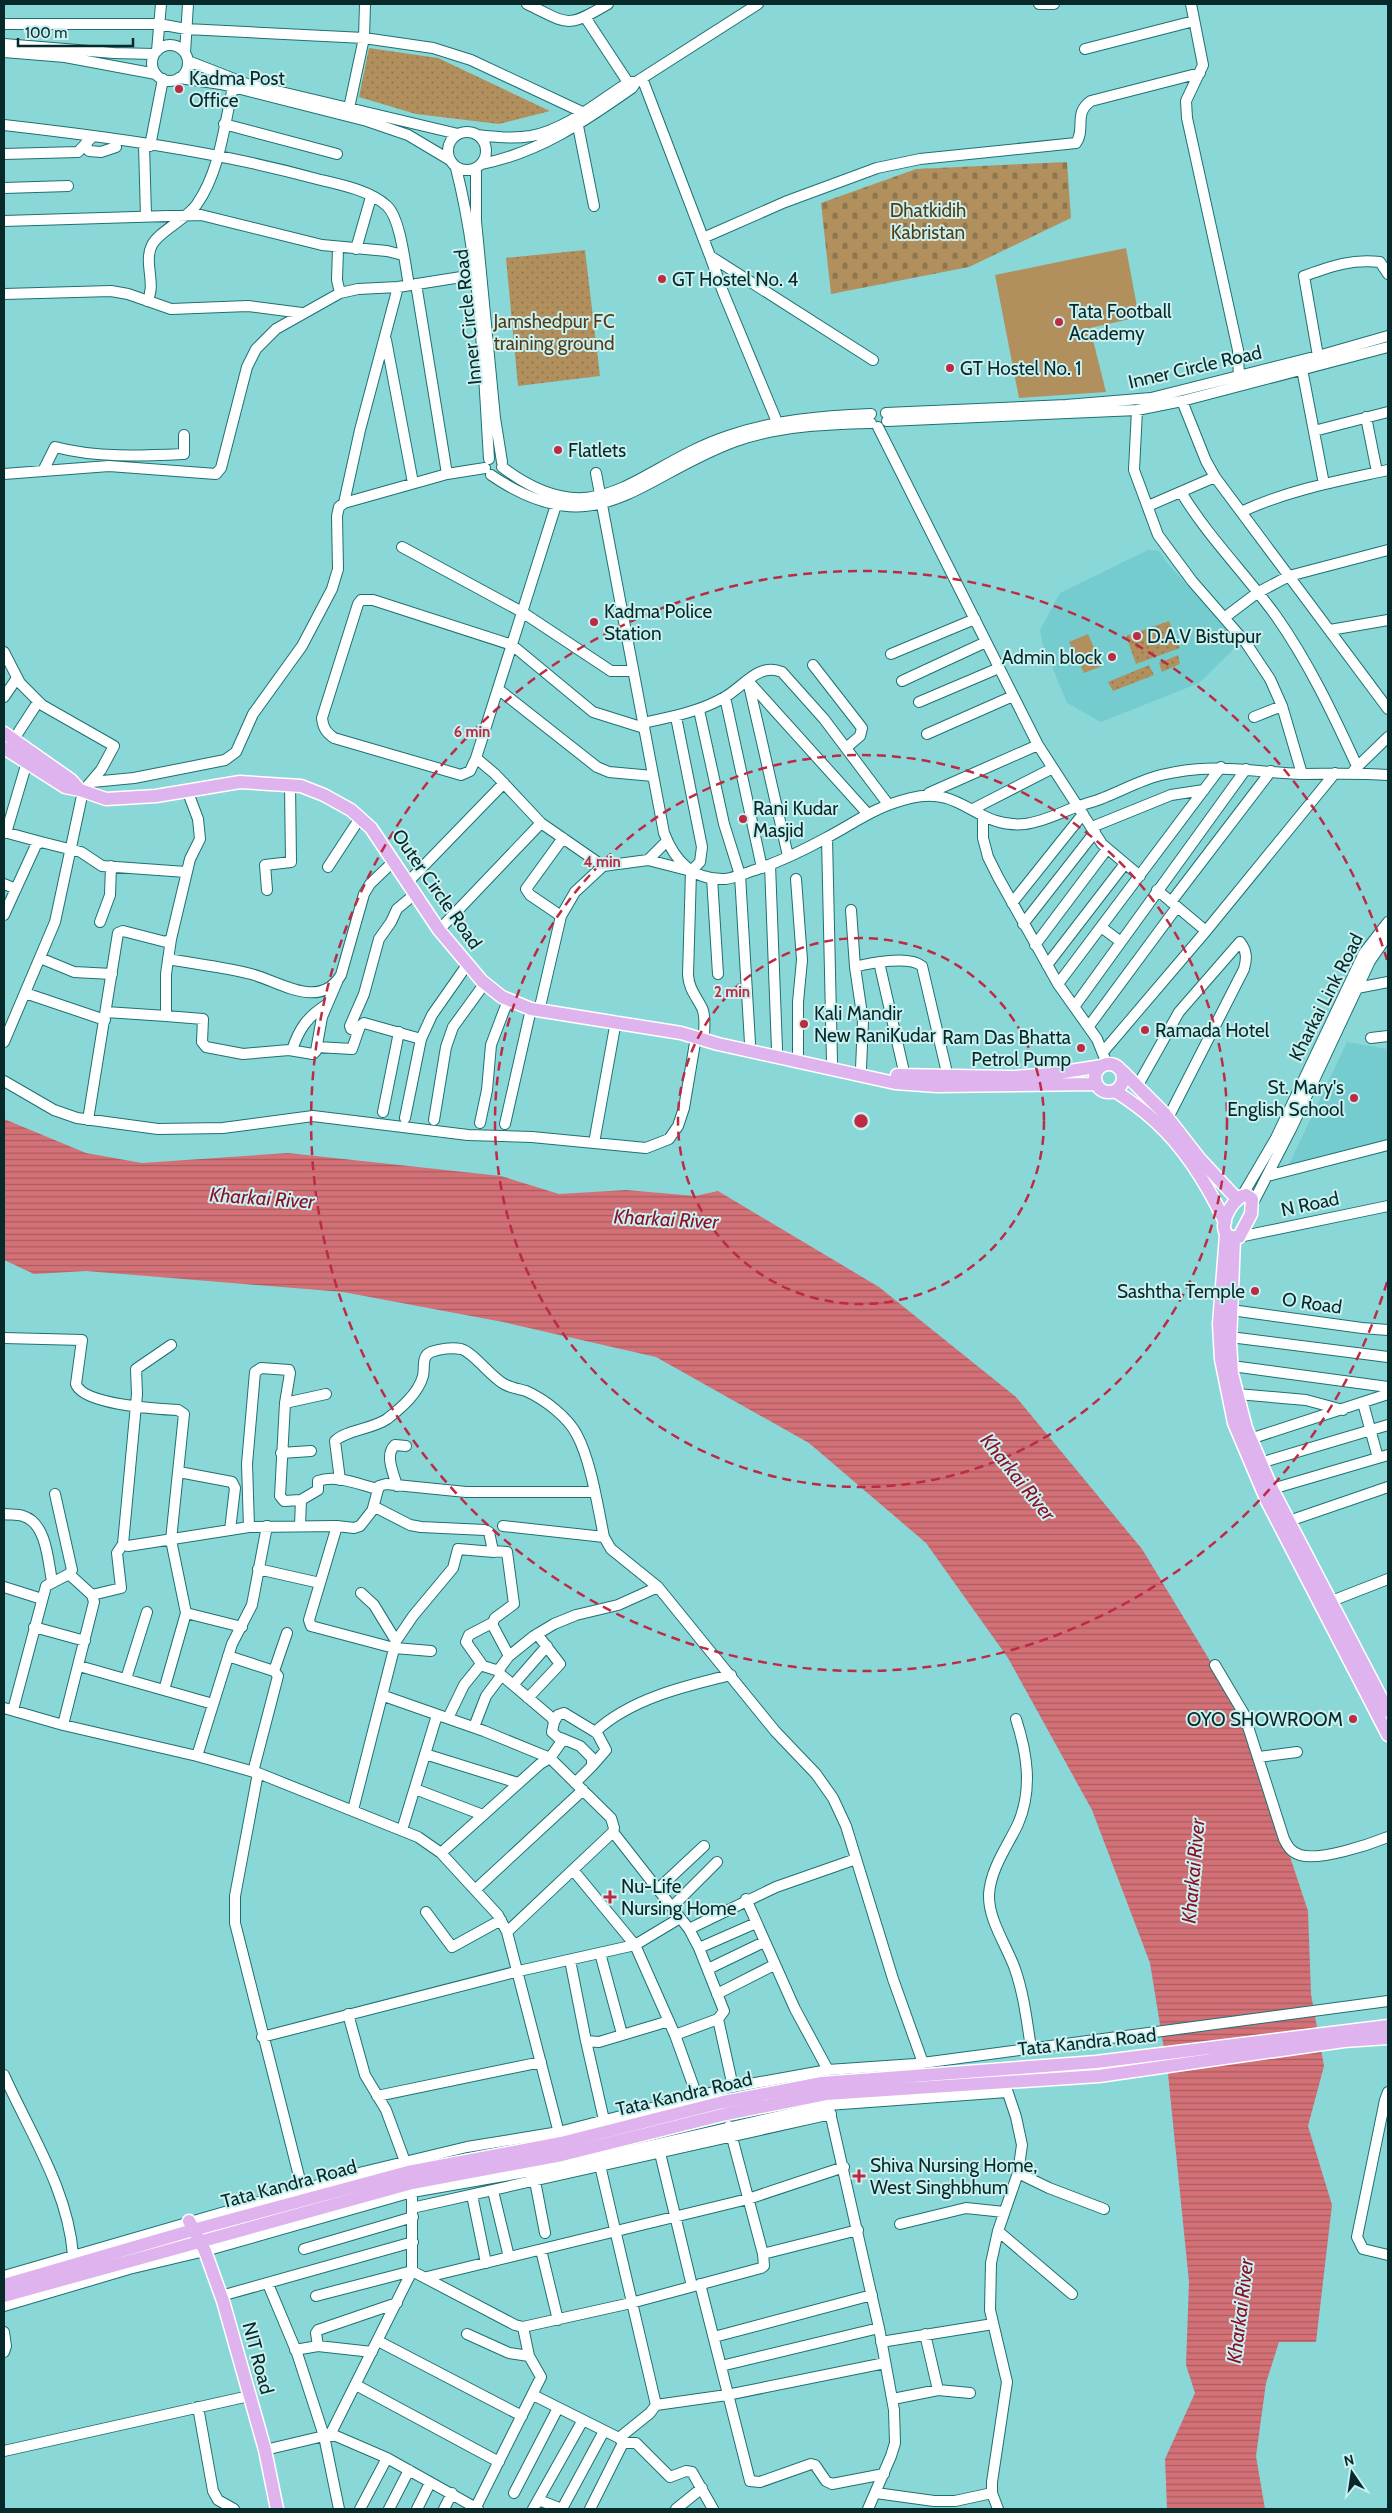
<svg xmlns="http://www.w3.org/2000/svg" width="1392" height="2513" viewBox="0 0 1392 2513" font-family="Cabin,sans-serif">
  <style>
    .built { fill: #74ccce }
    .grass { fill: url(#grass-dots) }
    .cemetery { fill: url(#cemetery-stones) }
    .pitch { fill: #b1905e }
    .water { fill: url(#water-rules) }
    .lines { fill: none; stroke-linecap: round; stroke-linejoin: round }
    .minor-casing { stroke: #1e7172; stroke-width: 12 }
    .major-casing { stroke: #fff; stroke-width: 15 }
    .minor { stroke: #fff; stroke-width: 10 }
    .major { stroke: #dfb3ee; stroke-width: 12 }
    .ring { fill: none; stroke: #bc2b43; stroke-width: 2.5; stroke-dasharray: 9 6 }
    .poi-dot { fill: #bc2b43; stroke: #cbf0f0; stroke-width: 2 }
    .labels { text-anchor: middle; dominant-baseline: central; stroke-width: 4; stroke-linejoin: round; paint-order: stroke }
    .poi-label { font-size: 19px; fill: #07292a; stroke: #cbf0f0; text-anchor: start }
    .park-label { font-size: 19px; fill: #533d17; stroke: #cbf0f0 }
    .street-label { font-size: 19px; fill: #07292a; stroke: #cbf0f0 }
    .water-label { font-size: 20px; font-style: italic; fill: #8a102a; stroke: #cbf0f0 }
    .centre { fill: #bc2b43; stroke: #cbf0f0; stroke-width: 2.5 }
    .ring-label { font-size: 15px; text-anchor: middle; font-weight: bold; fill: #bc2b43; stroke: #cbf0f0; stroke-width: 4; stroke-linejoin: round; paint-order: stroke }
  </style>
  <defs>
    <pattern id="grass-dots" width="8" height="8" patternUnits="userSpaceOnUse" patternTransform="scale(1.25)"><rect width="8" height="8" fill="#b1905e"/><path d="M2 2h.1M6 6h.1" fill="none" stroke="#8e764e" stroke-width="1.8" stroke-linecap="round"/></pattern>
    <pattern id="cemetery-stones" width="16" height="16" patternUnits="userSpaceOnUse" patternTransform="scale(1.25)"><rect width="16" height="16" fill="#b1905e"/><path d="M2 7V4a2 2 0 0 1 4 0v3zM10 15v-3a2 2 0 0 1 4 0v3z" fill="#8e764e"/></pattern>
    <pattern id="water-rules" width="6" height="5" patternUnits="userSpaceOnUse" patternTransform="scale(1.25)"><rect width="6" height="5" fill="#d37177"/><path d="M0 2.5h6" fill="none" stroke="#a95d62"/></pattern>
  </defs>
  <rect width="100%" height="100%" fill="#8ad7d8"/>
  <path class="built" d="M1148,550L1159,551L1167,563L1240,643L1199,683L1101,722L1067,703L1043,645L1040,630L1060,593Z
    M1347,1042L1388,1049V1146L1285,1173Z"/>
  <path class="grass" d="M369,48L438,58L550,111L499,124L416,114L359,97Z
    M585,250L600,376L518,386L506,258Z
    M1169,621L1180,648L1136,664L1126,636Z
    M1178,655L1180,664L1162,672L1159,663Z
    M1149,665L1154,675L1113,691L1108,682Z"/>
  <path class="cemetery" d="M1067,162L1071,218L969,267L831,294L821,203L916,169Z"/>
  <path class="pitch" d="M1126,248L1139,317L1090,328L1106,392L1019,398L995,275Z
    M1088,634L1102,666L1084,673L1069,642Z"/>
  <path class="water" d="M4,1119L86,1153L142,1163L288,1153L501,1176L559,1194L626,1190L695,1196L718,1191L879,1287L1016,1397L1142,1549L1243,1715L1308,1911L1311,1994L1324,2066L1308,2126L1332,2205L1316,2342H1279L1266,2383L1256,2456L1265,2509H1167L1165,2459L1195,2393L1186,2365L1189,2282L1168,2074L1150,1963L1092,1810L1008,1658L926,1543L809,1443L656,1357L503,1322L343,1292L86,1271L34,1274L4,1260Z"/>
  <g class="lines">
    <defs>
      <path id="minor" d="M527,4C569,24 565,29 608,4
        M1039,4H1054
        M1191,4L1203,65L1186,101L1187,118L1238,350L1239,382
        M585,17L631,87
        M4,24H159L186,29L364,38L433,48L471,60L582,112
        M4,44L114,53L154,54
        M152 63a18 18 0 1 1 36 0a18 18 0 1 1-36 0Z
        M1085,49L1194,21
        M157,51L161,4
        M4,52L65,57L156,74
        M185,53L188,4
        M188,61L247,84L458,134
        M179,78L221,84L367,121L408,135L450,160
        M642,78L710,256L873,360
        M349,108L364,38L365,4
        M224,124L337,154
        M4,125C109,137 215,151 317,179C338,184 370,190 387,206C401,219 405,266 409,285
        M578,126L594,206
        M448 151a19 19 0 1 1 38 0a19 19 0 1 1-38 0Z
        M477,135C495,137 513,139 531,136C567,129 599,101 629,82H636L758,4
        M85,144L89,151L101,152L116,147
        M144,145L146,216
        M150,146L163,79
        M4,154L78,152L92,137
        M481,164C539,153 585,121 632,88L636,82
        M456,168C480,262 483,362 489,459
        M476,168V221L495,418L502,462
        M4,188L68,186
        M4,221L201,215L322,245L387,251L403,255
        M703,238L785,202L877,168L920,159L1076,143C1086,129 1073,113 1091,101L1200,73
        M338,248L337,280L340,293
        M356,249L371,197
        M710,256L723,292L777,422
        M416,284L447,474
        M4,294L111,291L128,294L171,309L248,306L302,313
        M147,301C157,285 143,262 152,245C158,232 187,219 197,204C220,171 224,126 233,87
        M386,340L413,483
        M1318,356L1304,276C1332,266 1350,259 1380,262L1388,274
        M1302,369L1324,484
        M1182,401L1206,461L1215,477L1388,709
        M1137,410L1134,470L1158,535L1192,581L1246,643L1270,679L1282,706L1302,774
        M886,413L1066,405L1151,398L1318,356L1388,336
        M1366,417L1377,472
        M887,421L1137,410L1182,401L1388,347
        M878,427L1038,745L1102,844L1140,876
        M1314,431L1388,412
        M502,467C598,540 637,466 728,436C774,420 822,416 871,414
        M43,471L55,447C97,458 140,456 184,454V435
        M596,473L664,833C675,861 692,880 725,879C735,878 745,873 755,870C779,862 804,850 826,838C858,821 874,807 911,798C962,785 976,829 1025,824C1042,822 1058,814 1073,808C1083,804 1094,802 1103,798C1123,790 1141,780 1161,775C1214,762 1250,772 1302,774C1331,774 1359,773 1388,775
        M4,474L109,466L216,474L221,468L247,367L256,349L276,329L340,293L358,289L398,287L474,275
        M491,475C597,548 639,476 736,441C779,426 826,424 871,423
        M1181,492C1208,537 1245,573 1276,616C1309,663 1333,714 1357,766
        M344,503L360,430L398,287
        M556,505L476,758L495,774L541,823L603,866
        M1148,506L1215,477
        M1241,512C1288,490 1338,481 1388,470
        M402,547L522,612L611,671H633
        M1224,618L1257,593L1289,576L1388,550
        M1330,630L1388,620
        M4,652L20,683L42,705L114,746L101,770L83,791L55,922L4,1042
        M891,654L975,619
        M813,665L862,728L860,736L846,748
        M748,681L788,856
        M902,681L986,642
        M749,682L867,813
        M498,689L597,767L609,772L653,776
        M4,697L17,678
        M725,697L762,868
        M919,702L999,668
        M699,710L724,824L740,875L750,1043
        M676,717L702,847L700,862L691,871L688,975C689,989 696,996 702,1008C706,1016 704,1028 704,1037
        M1254,717L1282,706
        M643,723C671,717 699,712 725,697C743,687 759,662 782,672L824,719L888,804
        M927,734L1013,696
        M14,739L38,702
        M476,758L470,771L461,775L334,738C326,732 323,728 322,718L358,604L361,600H373L512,645L593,712L644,728
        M1354,770L1388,737
        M92,782L134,778L225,760L236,752L253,714L302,646L332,589L338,569L337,516L339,507L344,503L447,474L485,468
        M929,793L1038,745
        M973,809L1053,768
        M983,817V838L988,857L998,877L1058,984L1097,1039L1107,1064
        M1092,827L1171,795L1204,790
        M4,832L41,842
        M6,833L27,762
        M827,838L832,1062
        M648,860L687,870
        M770,865L777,1049
        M328,867L360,818
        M712,878L718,974
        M796,879L802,960L798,1002V1054
        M408,882L504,783
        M4,884L16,889
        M267,890L265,865L291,862L290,784
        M1157,890L1206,931
        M1171,902L1271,771
        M1012,903L1083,814
        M851,910L855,967L863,1021L861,1069
        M4,915L36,845L41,842L81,852L102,866L186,872
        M561,916L530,895L526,889L563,838
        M100,922L110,895L111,866
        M1023,924L1095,832
        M1101,927L1121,942
        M439,930L541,823
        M1035,945L1107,849
        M40,958L74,972L112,974
        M168,959C195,964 224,967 251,974C279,981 319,1011 341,975L364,894L370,884L394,861
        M879,962L905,1076
        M1047,965L1124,865
        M855,967C870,963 909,955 922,966L948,1077
        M1058,984L1221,767
        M1357,988L1388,982
        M25,993L105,1020
        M1074,1007L1246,769
        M539,1011L561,916L575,892L603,866L648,860L667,841
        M106,1012L166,1016V974L171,939
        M166,1016L203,1019L202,1042L206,1047L243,1054L289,1050L313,1054L316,1051L322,1017L337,982
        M1089,1026L1177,907
        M358,1032L351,1029L350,1026L364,994L379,939L391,922L397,909L415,894
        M1371,1038L1388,1036
        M317,1047L352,1049L360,1026L364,1023L421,1039
        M292,1050C299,1029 307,1017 326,1005
        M1103,1052L1206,931L1335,773
        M4,1081L54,1110L77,1118L158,1129L223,1128L313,1116L468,1135L532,1137L646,1148L669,1139L678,1126L684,1108L696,1037
        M1138,1085L1179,1012L1240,942C1247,951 1247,958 1244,969L1168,1118
        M383,1112L399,1032
        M405,1118L421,1039L432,1015L467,965
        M88,1120L118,933L123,931L166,942L171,939L190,859L200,839L198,819L187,790
        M434,1120L446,1047L453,1027L485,983
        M480,1123L487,1090L491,1045L508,1000
        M505,1124L531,1009
        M594,1143L616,1021
        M1267,1176L1388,1145
        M1242,1196L1276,1138L1364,953L1388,922
        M1253,1203L1291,1129L1370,961L1388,935
        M1239,1237L1388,1206
        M1231,1310L1362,1328L1388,1330
        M1230,1337L1388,1357
        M4,1338L82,1340L76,1384C83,1405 158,1409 178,1410L184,1414L171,1540L186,1613L164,1690
        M171,1345L136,1369L137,1394L123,1544L128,1546L249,1527L337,1526L354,1528L360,1526L375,1507L410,1525L421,1527L485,1530L489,1532L493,1551L507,1552L514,1604L495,1618L492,1624L509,1656L500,1668L499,1673L552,1718L554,1722L552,1732L562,1741L550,1758L611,1818L614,1828L613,1832L507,1932
        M1232,1366L1388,1387
        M1237,1394L1306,1400L1343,1410
        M285,1403L326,1394
        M1363,1403L1378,1458
        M1250,1439L1388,1394
        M281,1453L311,1451
        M1260,1463L1388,1425
        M179,1472L232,1482L235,1488L230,1530
        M340,1480L335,1441C346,1430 373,1429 387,1419C401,1408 418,1394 423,1376C425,1368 421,1356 431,1352C439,1349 452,1347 461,1349C473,1352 490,1376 504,1384C511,1388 519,1389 526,1391C544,1399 568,1417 577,1435C591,1461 598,1508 604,1537L611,1549L658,1587L775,1731L816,1774L833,1798L846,1826L893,1979L923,2063
        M397,1486C394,1474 384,1455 395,1445L406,1446
        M1272,1489L1388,1455
        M373,1508L379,1486L386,1484L466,1492H594
        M4,1514C10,1515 17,1514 23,1516C47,1523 48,1562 52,1581
        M1289,1521L1388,1487
        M300,1526L301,1500L318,1490V1481C336,1474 360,1485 378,1489
        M337,1526L309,1620L311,1626L394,1648L431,1651
        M503,1526L604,1537
        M249,1527L247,1464L255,1372L261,1368L289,1370L290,1373L285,1403L280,1496L284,1501L301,1500
        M258,1569L320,1583
        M4,1587L42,1599
        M361,1593L374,1605L396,1641
        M92,1595L121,1588L117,1553L123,1544
        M1324,1604L1388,1579
        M186,1613L242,1627
        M492,1623L469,1635L466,1642L483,1666L499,1671
        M34,1627L85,1641
        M228,1656L274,1671L278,1676L253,1772
        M509,1656L534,1636L554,1624L576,1615L618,1605L658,1587
        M1215,1665L1244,1714L1284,1839C1288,1847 1291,1852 1300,1855C1320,1861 1368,1845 1388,1837
        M79,1666L213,1704
        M274,1671L287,1633
        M126,1679L147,1612
        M513,1685L547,1646
        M384,1696L484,1731L550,1758L540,1764L441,1853
        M528,1698L560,1664L537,1634
        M4,1708L63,1725L197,1756L258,1773L418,1837L441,1853L498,1915L507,1932L560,2137
        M13,1710L46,1586L69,1574L72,1570L55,1494
        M448,1718L464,1685L481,1664
        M1016,1719C1027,1753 1033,1789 1018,1824C1007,1847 991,1868 989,1894C988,1920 1007,1946 1015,1969C1024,1995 1027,2022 1031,2048
        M554,1722L558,1715L564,1713L597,1733L606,1750L592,1766
        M63,1725L94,1602L92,1595L69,1574
        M474,1727L486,1696L501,1676
        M595,1732C630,1699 685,1686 731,1675
        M561,1738L580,1746L592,1758V1766L575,1783
        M425,1754L518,1783
        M197,1756L232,1644L252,1605L267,1526
        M1259,1757L1297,1752
        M258,1773L235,1896V1923L304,2196
        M415,1789L483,1815
        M353,1810L396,1641L413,1616L453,1568L458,1549L494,1552
        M402,1830L437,1715
        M613,1832L689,1929L699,1948L724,2011L718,2019L675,2035
        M573,1870L635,1945L675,2035L697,2096
        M658,1889L704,1846
        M475,1890L583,1790
        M746,1899L795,2009L828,2070
        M672,1907L717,1862
        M426,1912L452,1947L501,1920
        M689,1929L776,1887L856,1859
        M699,1948L756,1923
        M600,1953L622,2034
        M570,1960L586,2041L599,2042L669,2021
        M708,1969L764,1942
        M717,1994L774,1965
        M348,2014L365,2075L386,2110L407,2167
        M718,2019L733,2087
        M262,2037L519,1971L635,1945L680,1918
        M586,2041L604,2120
        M4,2075C30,2133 68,2190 73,2255
        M1388,2092L1385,2100L1357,2237L1363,2249L1388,2255
        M377,2096L541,2062
        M829,2108L879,2328L894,2410L895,2443L891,2456L868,2509
        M660,2153L692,2286
        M599,2161L656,2405L650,2413L619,2438
        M1018,2173L1049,2188L1104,2209
        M535,2181L545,2233
        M493,2191L509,2257
        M472,2195L486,2263
        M412,2208L831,2114
        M900,2224L966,2208L1004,2212
        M998,2231L1072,2294
        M304,2249L413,2217
        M541,2250L558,2320
        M763,2254L858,2230
        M4,2276L363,2172L467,2147L559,2132L733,2087L828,2070L915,2064L1388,2001
        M427,2277L748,2199L844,2167
        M268,2284L297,2353L324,2436L339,2509
        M700,2284L750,2481L760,2482L811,2464L815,2465L826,2481L832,2484L884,2474
        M221,2296L413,2242
        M316,2296L412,2271L515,2325L523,2327L631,2303L761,2268L764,2266L763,2254L729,2126
        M4,2306L129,2269L205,2251L412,2192L566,2165L828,2105L1007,2092
        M4,2332L6,2346L4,2352
        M467,2334L509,2353L529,2356
        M925,2334L938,2390
        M714,2337L872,2295
        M378,2341L522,2416
        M881,2342L993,2324
        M318,2346L372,2352
        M295,2350L318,2346L316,2333L318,2330L397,2303
        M721,2366L879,2328
        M356,2385L499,2462
        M533,2395L619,2438L623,2443L590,2509
        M893,2399L938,2390L970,2393
        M656,2405L727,2395L885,2363
        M198,2407L213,2491L218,2500L234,2509
        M330,2435L412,2271V2186
        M623,2443H636L670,2477L686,2471L692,2472L713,2509
        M265,2450L324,2436H336L387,2458L478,2509
        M4,2451L249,2396
        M514,2493L558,2408
        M876,2493L934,2501H955L992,2493
        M539,2500L559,2508L563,2507L604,2431
        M360,2509L387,2458
        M389,2509L409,2470
        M417,2509L430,2483
        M444,2509L452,2493
        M475,2509L541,2377L529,2356L523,2327
        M533,2509L583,2420
        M676,2509L702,2488
        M998,2509L992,2493V2482L1007,2382L990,2310L991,2263L998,2231L1018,2173L1022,2145L1016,2117L1006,2087"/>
      <path id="major" d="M4,733L71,780L80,790
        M4,748L65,787L80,790L106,799L156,796L240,782L301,786L324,795L351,810L371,828L439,930L482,981L502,997L531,1009L681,1033L718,1044L895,1083L937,1086L1096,1084
        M1095 1078a14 14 0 1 1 28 0a14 14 0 1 1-28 0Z
        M1122,1071L1164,1113L1199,1158L1237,1199
        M897,1075L1014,1077L1051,1074L1102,1066
        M1115,1091C1129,1100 1143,1110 1155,1121C1185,1148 1208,1186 1225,1222
        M1242,1196L1246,1195L1252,1199L1251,1214L1239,1237H1229C1216,1226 1231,1203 1242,1196Z
        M1226,1235L1219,1324L1221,1359L1234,1423L1267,1501L1388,1735
        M1234,1238L1230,1343L1232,1374L1246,1428L1272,1489L1388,1711
        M189,2221L205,2251L223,2301L265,2450L277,2509
        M4,2285L193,2230L408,2172L561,2143L723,2102L822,2083L1096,2062L1388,2026
        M4,2296L412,2183L562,2155L726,2114L826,2094L1099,2076L1344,2041L1388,2038"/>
    </defs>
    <use href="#minor" class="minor-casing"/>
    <use href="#major" class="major-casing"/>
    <use href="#minor" class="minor"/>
    <use href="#major" class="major"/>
  </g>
  <g class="ring">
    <circle cx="861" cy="1121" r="183"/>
    <circle cx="861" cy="1121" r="366"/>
    <path d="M1387 1282A550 550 0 1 1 1387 960"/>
  </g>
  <g class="poi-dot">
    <circle cx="179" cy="89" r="5"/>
    <circle cx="662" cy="279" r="5"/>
    <circle cx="1059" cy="322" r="5"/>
    <circle cx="950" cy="368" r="5"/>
    <circle cx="558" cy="450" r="5"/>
    <circle cx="594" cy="622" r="5"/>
    <circle cx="1137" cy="636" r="5"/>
    <circle cx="1112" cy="657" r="5"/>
    <circle cx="743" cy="819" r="5"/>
    <circle cx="804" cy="1024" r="5"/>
    <circle cx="1145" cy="1030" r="5"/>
    <circle cx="1081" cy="1048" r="5"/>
    <circle cx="1354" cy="1098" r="5"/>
    <circle cx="1255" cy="1291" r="5"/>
    <circle cx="1353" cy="1719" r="5"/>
    <path d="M607.5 1889.5h5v5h5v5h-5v5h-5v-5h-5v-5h5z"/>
    <path d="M856.5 2168.5h5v5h5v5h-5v5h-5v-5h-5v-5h5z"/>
  </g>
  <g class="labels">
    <g class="poi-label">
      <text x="189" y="78">Kadma Post<tspan x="189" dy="22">Office</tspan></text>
      <text x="672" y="279">GT Hostel No. 4</text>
      <text x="1069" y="311">Tata Football<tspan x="1069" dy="22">Academy</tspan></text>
      <text x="960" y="368">GT Hostel No. 1</text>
      <text x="568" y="450">Flatlets</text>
      <text x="604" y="611">Kadma Police<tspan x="604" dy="22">Station</tspan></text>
      <text x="1147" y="636">D.A.V Bistupur</text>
      <text x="1102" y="657" text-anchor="end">Admin block</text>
      <text x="753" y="808">Rani Kudar<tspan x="753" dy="22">Masjid</tspan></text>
      <text x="814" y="1013">Kali Mandir<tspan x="814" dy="22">New RaniKudar</tspan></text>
      <text x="1155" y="1030">Ramada Hotel</text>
      <text x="1071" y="1037" text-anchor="end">Ram Das Bhatta<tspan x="1071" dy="22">Petrol Pump</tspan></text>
      <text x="1344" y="1087" text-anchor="end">St. Mary's<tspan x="1344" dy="22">English School</tspan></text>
      <text x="1245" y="1291" text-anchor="end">Sashtha Temple</text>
      <text x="1343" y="1719" text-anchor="end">OYO SHOWROOM</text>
      <text x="621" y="1886">Nu-Life<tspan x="621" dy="22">Nursing Home</tspan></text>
      <text x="870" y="2165">Shiva Nursing Home,<tspan x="870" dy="22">West Singhbhum</tspan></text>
    </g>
    <g class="park-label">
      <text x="928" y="210">Dhatkidih<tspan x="928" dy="22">Kabristan</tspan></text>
      <text x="554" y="321">Jamshedpur FC<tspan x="554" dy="22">training ground</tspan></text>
    </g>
    <g class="street-label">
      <text transform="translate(468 317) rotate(-96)">Inner Circle Road</text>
      <text transform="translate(1195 367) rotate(-13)">Inner Circle Road</text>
      <text transform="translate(437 889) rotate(55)">Outer Circle Road</text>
      <text transform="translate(1326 997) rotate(-63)">Kharkai Link Road</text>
      <text transform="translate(1310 1204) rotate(-12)">N Road</text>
      <text transform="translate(1312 1303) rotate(8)">O Road</text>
      <text transform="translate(1087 2042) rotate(-6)">Tata Kandra Road</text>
      <text transform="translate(684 2094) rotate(-13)">Tata Kandra Road</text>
      <text transform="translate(289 2184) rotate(-15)">Tata Kandra Road</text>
      <text transform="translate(258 2358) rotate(75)">NIT Road</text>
    </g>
    <g class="water-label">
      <text transform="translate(262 1198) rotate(4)">Kharkai River</text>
      <text transform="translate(666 1219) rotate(3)">Kharkai River</text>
      <text transform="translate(1018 1477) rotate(51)">Kharkai River</text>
      <text transform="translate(1193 1871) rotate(-85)">Kharkai River</text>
      <text transform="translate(1240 2311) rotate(-83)">Kharkai River</text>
    </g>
  </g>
  <circle cx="861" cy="1121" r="8" class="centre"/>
  <g class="ring-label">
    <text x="472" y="737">6 min</text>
    <text x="602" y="867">4 min</text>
    <text x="732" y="997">2 min</text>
  </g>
  <rect width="1392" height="2513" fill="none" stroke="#07292a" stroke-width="10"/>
  <g transform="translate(1352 2473) rotate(347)" stroke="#cbf0f0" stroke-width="4" paint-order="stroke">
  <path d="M0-4L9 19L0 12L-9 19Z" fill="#07292a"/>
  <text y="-8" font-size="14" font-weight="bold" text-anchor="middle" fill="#07292a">N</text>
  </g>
  <path d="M18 38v8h115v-8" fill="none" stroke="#07292a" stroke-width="2.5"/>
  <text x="25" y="38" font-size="15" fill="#07292a" stroke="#cbf0f0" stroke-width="4" paint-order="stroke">100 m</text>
</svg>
